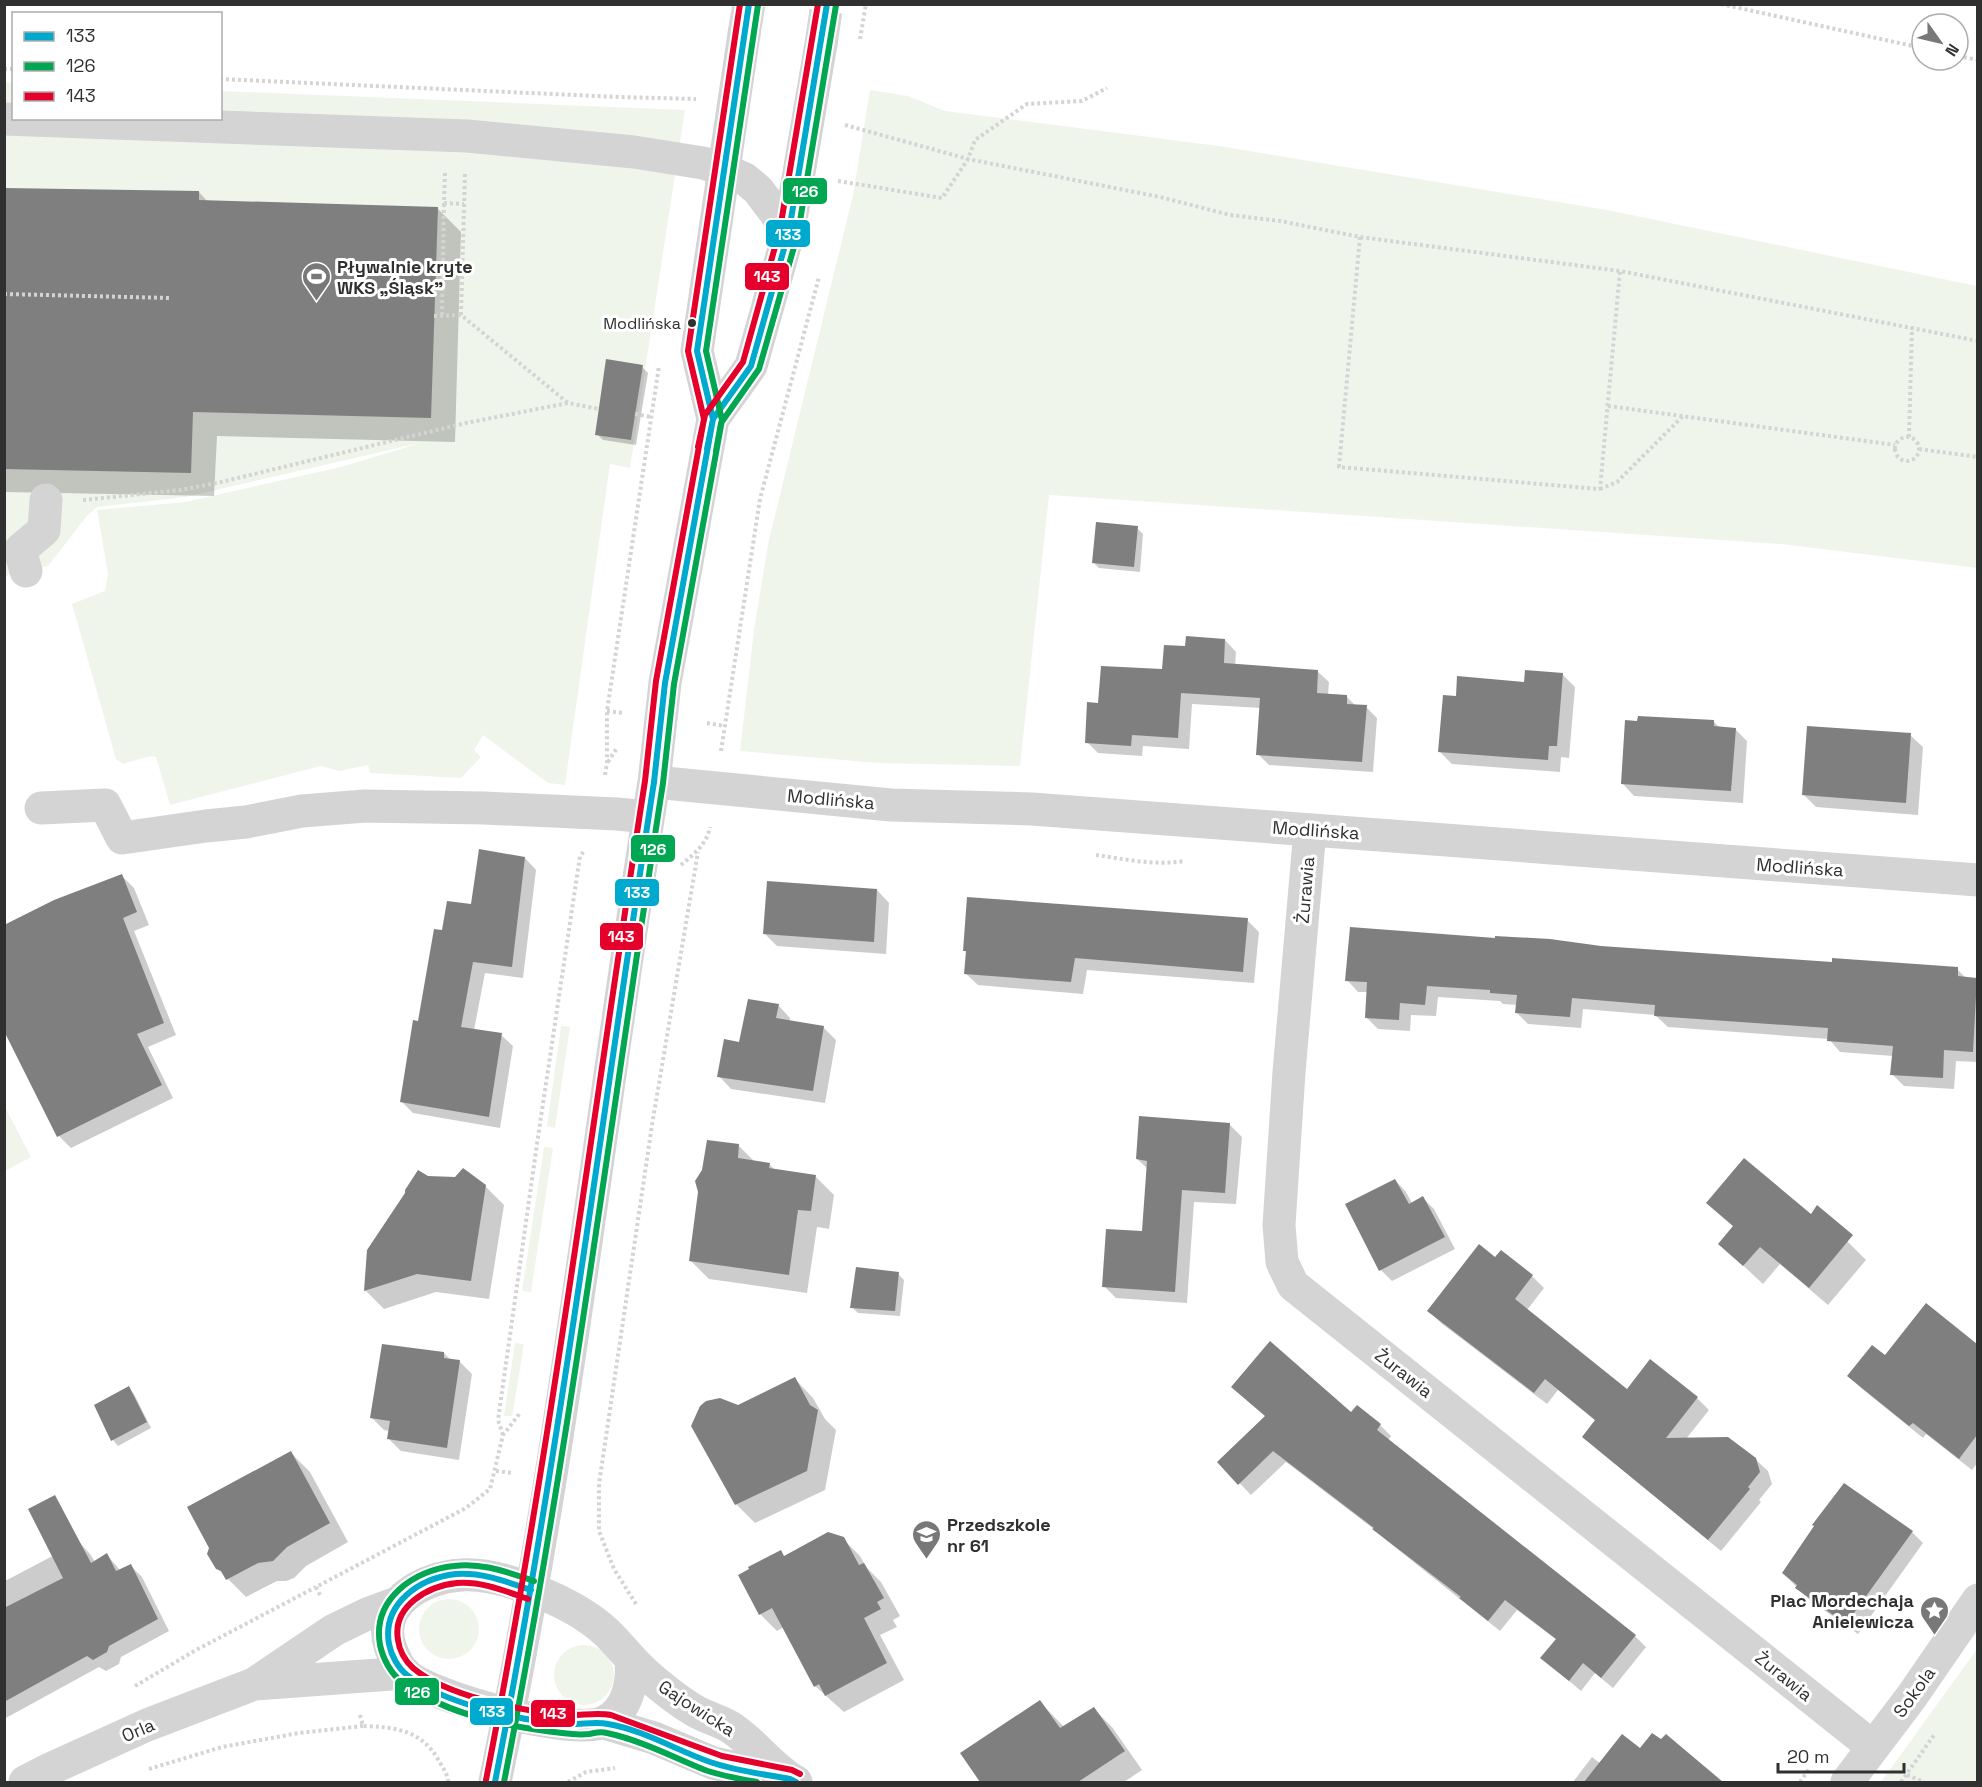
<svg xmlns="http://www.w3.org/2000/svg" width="1982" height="1787" viewBox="0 0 1982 1787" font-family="'Space Grotesk',sans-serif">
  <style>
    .green { fill: #f0f5ec }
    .shadow { fill: #0003 }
    .building { fill: #7f7f7f }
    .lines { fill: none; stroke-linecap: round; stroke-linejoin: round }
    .minor-tunnel { stroke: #d6d6d6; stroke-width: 33; stroke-dasharray: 33 16; stroke-linecap: butt }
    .path { stroke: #d4d4d4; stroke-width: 4; stroke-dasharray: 3 3; stroke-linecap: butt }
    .minor { stroke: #d4d4d4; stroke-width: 33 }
    .bus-1-casing { stroke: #fff; stroke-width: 10 }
    .bus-2-casing { stroke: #fff; stroke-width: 10 }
    .bus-3-casing { stroke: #fff; stroke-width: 10 }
    .bus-1 { stroke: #00a9ce; stroke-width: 6 }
    .bus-2 { stroke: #00a651; stroke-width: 6 }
    .bus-3 { stroke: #e4002b; stroke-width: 6 }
    .bus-dot { fill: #303030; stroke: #fff; stroke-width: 2 }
    .labels { text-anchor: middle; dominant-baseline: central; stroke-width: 6; stroke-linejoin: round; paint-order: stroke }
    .bus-label { font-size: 16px; fill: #303030; stroke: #fff; text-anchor: end }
    .poi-label { font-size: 18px; font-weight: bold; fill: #303030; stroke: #fff; text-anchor: start }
    .street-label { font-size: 18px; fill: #303030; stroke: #fff }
    .line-badge { stroke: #fff; stroke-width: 2 }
    .badge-label { font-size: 16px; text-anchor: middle; font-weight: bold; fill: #fff }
  </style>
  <rect width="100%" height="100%" fill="#fff"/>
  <path class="green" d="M4,82L13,83L14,118H220L221,91L685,110L630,468L610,464L565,785L548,783L483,735L474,750L481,757L461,778L370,773L368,765L339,771L321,766L170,805L156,757L150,756L123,764L116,759L72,604L105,591L108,574L97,510L185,502L341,467L420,443L186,497L97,507L87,516L48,566L5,576Z
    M870,90L908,96L945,111L1219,146L1607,210L1977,286V568L1781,544L1049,495L1020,766L878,763L740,751L754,630L768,544L853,195Z
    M561,1026L570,1027L555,1128L547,1126Z
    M5,1107L31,1157L5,1171H4Z
    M544,1147L553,1148L531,1292L522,1291Z
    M515,1343L524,1344L513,1411L512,1416H504Z
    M419 1629a30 30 0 1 1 60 0a30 30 0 1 1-60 0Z
    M554 1675a30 30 0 1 1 60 0a30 30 0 1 1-60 0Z
    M1977,1649V1782H1881Z"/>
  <path class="shadow" d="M4,190L199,192L208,202L437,208L461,232L455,442L217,436L214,496L4,492Z
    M642,367L648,373L636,445L603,440L597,434Z
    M1137,528L1143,534L1140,572L1099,568L1093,562Z
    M1225,640L1236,652L1235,666L1317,671L1329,682L1328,695L1347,697L1356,706L1366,707L1377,718L1373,772L1269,765L1258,754L1261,708L1192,704L1189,749L1143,746L1142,756L1098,753L1087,742L1100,705L1164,670L1187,648Z
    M1562,674L1575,687L1569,758L1561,757L1560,772L1452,764L1440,752L1525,684Z
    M1713,721L1720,728L1735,729L1747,741L1743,803L1634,796L1622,783Z
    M1910,735L1923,747L1918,815L1816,807L1804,795Z
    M525,858L536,870L523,978L485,973L474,1030L501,1035L513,1046L500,1128L413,1113L402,1102L419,1023L443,932Z
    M121,875L134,888L149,925L134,931L176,1035L148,1047L173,1098L71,1148L59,1136Z
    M877,890L889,903L886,954L777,946L764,933Z
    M1247,920L1259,932L1254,983L1087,970L1083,994L978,985L965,973L967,953L965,951Z
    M1601,947L1833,964L1957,969L1966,978L1978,979V1062L1956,1061L1954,1089L1904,1086L1892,1074L1893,1056L1840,1052L1829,1039L1668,1027L1655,1015L1583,1009L1581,1028L1528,1024L1517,1013L1518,1005L1503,1004L1500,1001L1438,997L1436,1016L1411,1015L1410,1031L1378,1029L1366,1017L1368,992H1358L1347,980Z
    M778,1005L790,1018V1022L823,1027L836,1040L825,1103L731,1089L719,1076L740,1044Z
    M1230,1125L1242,1137L1236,1204L1194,1202L1187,1303L1116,1298L1104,1286L1144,1233L1148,1169L1137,1159Z
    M739,1146L755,1162L769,1164L776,1171L815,1176L834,1195L829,1229L817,1227L807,1293L709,1279L690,1260L700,1192Z
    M428,1178L485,1186L504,1205L489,1299L436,1292L384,1309L365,1290Z
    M1395,1180L1406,1192L1412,1203L1423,1198L1434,1209L1455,1249L1392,1281L1381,1270Z
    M1708,1203L1811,1217L1813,1214L1848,1242L1866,1260L1828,1305L1780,1264L1763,1284L1720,1244L1734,1227Z
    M1496,1259L1532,1276L1544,1288L1527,1310L1627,1391L1651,1361L1697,1398L1709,1410L1686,1439L1755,1459L1768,1471L1772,1484L1759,1500L1761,1502L1721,1551L1596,1448L1584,1437L1596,1421L1558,1390L1547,1404L1441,1323L1429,1311Z
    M898,1274L904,1280L900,1316L858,1313L852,1307Z
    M1926,1305L1978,1346V1462L1972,1470L1926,1434L1923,1438L1861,1388L1849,1376L1885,1357Z
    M444,1353L451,1360L459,1361L472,1374L459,1460L401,1451L389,1439L390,1431L384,1430L372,1418Z
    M795,1379L813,1398L825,1419L836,1430L825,1490L755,1523L736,1504L738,1407Z
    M128,1388L134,1394L151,1428L118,1446L113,1440Z
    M1352,1414L1380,1425L1391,1436L1388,1440L1635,1636L1646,1647L1613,1688L1595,1673L1581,1691L1542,1658L1557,1640L1517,1610L1500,1631L1386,1540L1375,1530L1286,1462L1251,1495L1219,1462Z
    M291,1453L310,1472L348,1542L306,1566L294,1578L286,1581H277L246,1597L217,1568Z
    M1912,1532L1923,1543L1858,1634L1808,1599L1783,1573Z
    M843,1539L860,1556L867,1568L881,1582L900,1616L893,1620L897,1627L880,1635L904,1680L844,1712L815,1686L784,1627L777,1631L760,1614L780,1552L785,1557Z
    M79,1542L90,1554L95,1562L107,1555L120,1570L130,1565L142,1577L169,1631L121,1657L119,1664L106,1671L99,1667L4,1719V1578L7,1580Z
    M1040,1702L1064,1727L1094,1709L1112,1727L1142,1770L1124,1782H982L962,1753Z
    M1666,1736L1721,1782H1573L1592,1757L1601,1764L1640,1750L1661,1740Z"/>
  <path class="building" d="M4,188L199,191V200L438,207L431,418L193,412L191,473L4,469Z
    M606,359L643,365L631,440L595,435Z
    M1096,522L1138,526L1134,567L1092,563Z
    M1186,636L1225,639L1224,663L1318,670L1317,693L1347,695V704L1367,705L1362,762L1256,755L1260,698L1181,693L1178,738L1132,735L1131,746L1085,743L1087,702L1098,703L1101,666L1162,669L1164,645L1185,646Z
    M1525,670L1563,673L1557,746H1549L1548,760L1438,752L1443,695L1456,696L1457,676L1524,682Z
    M1638,716L1714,720V726L1736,728L1731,791L1621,784L1625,720L1637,721Z
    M1807,726L1911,733L1906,803L1802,795Z
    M479,849L525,857L512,967L473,962L461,1027L502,1033L489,1117L400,1102L413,1020L418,1021L434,929L442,930L447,901L471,904Z
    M122,874L137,912L123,918L164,1023L137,1034L162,1085L57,1137L4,1031V925L54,900Z
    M767,881L877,889L874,942L763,934Z
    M967,897L1248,918L1243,972L1075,958L1071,982L964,974L966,951H963Z
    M1350,927L1495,938V936L1550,939L1601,946L1832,962V958L1958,967V976L1977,978L1973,1052L1944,1050L1943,1078L1890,1075L1893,1046L1827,1041L1828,1028L1654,1016L1655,1005L1572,998L1570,1017L1515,1013L1517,995L1490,993V990L1427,986L1425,1005L1400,1003L1399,1020L1365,1018L1367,982L1345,981Z
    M748,999L779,1004L776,1018L824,1026L813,1091L717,1077L724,1039L739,1042Z
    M1139,1116L1230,1123L1225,1193L1182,1190L1175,1292L1102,1287L1106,1229L1142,1231L1147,1161L1136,1159Z
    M707,1140L739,1144L738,1158L770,1163L769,1168L816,1175L811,1211L798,1210L789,1275L689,1261L698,1192L695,1181L702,1170Z
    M1744,1158L1811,1214L1817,1205L1853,1235L1809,1288L1760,1247L1743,1266L1718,1244L1733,1226L1706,1203Z
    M463,1168L486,1185L471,1281L417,1274L364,1291L367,1250L405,1193V1190L418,1170L428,1176L455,1177Z
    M1395,1179L1409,1204L1423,1196L1445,1237L1379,1271L1345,1204Z
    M1479,1244L1495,1257L1501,1250L1533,1275L1515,1299L1627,1389L1650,1359L1698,1397L1666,1438L1728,1437L1756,1458L1760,1472L1748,1487L1750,1489L1708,1540L1582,1437L1595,1420L1545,1379L1534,1393L1427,1311Z
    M856,1267L899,1272L895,1311L850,1308Z
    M1926,1303L1977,1344V1435L1959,1459L1913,1423L1909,1426L1847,1376L1872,1345L1885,1355Z
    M1270,1341L1351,1412L1357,1405L1381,1424L1377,1430L1636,1635L1601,1678L1583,1663L1569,1681L1540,1658L1556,1639L1505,1600L1488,1621L1459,1598L1461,1597L1372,1529L1374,1528L1273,1451L1238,1485L1217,1462L1265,1416L1231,1387Z
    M382,1344L444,1352V1358L460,1360L447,1448L387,1439L390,1421L370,1418Z
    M795,1377L810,1405L818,1410L807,1471L735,1505L691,1426L700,1406L706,1401L720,1398L738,1405Z
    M129,1386L147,1422L111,1441L94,1405Z
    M291,1451L330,1523L287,1547L273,1561L258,1563L226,1580L221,1571L216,1569L207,1554L209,1548L187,1507Z
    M1844,1483L1913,1531L1846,1624L1795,1588L1797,1585L1782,1573L1814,1526L1812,1525Z
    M55,1495L91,1563L107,1553L116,1571L131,1564L158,1619L109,1646L107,1652L93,1660L87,1656L4,1702V1608L63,1578L28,1509Z
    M828,1532L844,1537L859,1565L864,1563L884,1598L877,1602L881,1609L864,1618L887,1663L825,1696L819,1684L814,1687L772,1608L759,1615L738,1575L749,1569L748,1567L781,1550L784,1556Z
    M1040,1700L1060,1728L1094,1707L1125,1751L1078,1782H980L960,1753Z
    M1652,1733L1661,1739L1666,1734L1723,1782H1584L1622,1734L1640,1748Z"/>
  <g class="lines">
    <path class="minor-tunnel" d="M744,34L749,4
      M821,44L827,4"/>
    <path class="path" d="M1721,4L1922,48
      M860,39L866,4
      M1958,56L1978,60
      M4,69H14
      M220,79L619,97L696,99
      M845,125L968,159L1160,197L1230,215L1280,221L1360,237L1620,271L1978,341
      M445,173L444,203L464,204
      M838,181L942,198L968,159L975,140L1027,104L1082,101L1107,88
      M1360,237L1339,467L1600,489L1620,271
      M4,294L170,298
      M442,315L444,203
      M461,315L465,173
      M434,316L461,315L568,403
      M1608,406L1895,445
      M635,414L651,417
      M1909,437L1912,327
      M1895 449a12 12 0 1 1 24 0a12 12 0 1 1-24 0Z
      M1919,449L1978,457
      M1600,489L1617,482L1683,416
      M83,500L181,490L221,482L466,423L568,403L599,409
      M607,711L624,713
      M707,723L724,726
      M721,751L760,499L819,277
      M608,762L617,748
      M605,775L607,763V711L659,366
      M1096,855C1124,859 1155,866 1184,861
      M681,865C694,854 707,844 710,827
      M503,1435L498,1420L538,1137L580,856L585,850
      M496,1471L513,1473
      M320,1595L316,1587L466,1508L490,1489L503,1435L520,1413
      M636,1604L614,1569L599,1531V1484L652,1125L698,852
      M135,1686L196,1650L316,1587
      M360,1715L363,1726C395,1727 422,1730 439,1761C443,1768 448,1775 448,1782
      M149,1769L222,1747L299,1733L363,1726
      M1907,1775L1924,1782
      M568,1782L586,1772L615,1768
      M1800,1782L1809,1769
      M1901,1782L1934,1735"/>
    <path class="minor" d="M4,119L467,136L634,152L703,163L725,170L745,179L758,190L789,231
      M713,419L751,366L789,231L821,44
      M26,571L20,550L44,530L46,500
      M654,782L891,805L1032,809L1978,880
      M41,808L105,805L122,838L206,826L246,822L302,811L365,806L484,808L617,814L648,817
      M1310,830L1289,1072L1279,1225L1282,1262L1293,1285L1873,1747
      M631,1660C633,1682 628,1711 604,1722C572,1736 432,1698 405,1674C398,1667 393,1655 390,1646C376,1603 424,1577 461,1575C502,1572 575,1603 606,1632C620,1645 631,1661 646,1674C662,1688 679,1702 697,1712C708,1718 720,1721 730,1727C754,1742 771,1768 796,1782
      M255,1684L405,1673
      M604,1723L654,1738L713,1763L788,1779
      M25,1782L50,1769L147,1725L254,1684L334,1630L367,1614L397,1603
      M495,1782C564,1452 600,1115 654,782L665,683L713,419L697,351L744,34
      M1847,1782L1912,1696L1978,1600"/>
    <defs>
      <path id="bus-1" d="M707,449L713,419L751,366L789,231L827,4
        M531,1590C507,1582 482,1572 456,1574C419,1578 382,1604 389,1644C391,1655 398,1668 407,1675C444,1704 521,1721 567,1724C580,1725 595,1721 608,1724C643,1730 676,1750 710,1762C736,1771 763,1774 790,1779L796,1782
        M495,1782C560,1451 602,1116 654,782L665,683L713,419L697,351L749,4"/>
      <path id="bus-2" d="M716,451L721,423L759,369L798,233L836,5
        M534,1581C509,1573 482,1562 454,1566C414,1570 372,1599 380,1645C383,1659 391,1674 403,1683C447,1715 509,1727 562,1733C570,1734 580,1735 589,1734C595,1733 600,1731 607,1733C640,1740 673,1757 705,1770C722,1776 740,1779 757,1782
        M504,1782C569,1451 611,1117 663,783L674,684L722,420L706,351L758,5"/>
      <path id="bus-3" d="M698,447L705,415L743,362L780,229L818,4
        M528,1599C505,1591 481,1581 457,1583C428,1586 392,1606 398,1640C399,1650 405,1661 413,1668C446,1696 522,1711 565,1715C580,1716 596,1712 611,1715L722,1756L792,1770L800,1774
        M486,1780C551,1449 593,1114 645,781L656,681L704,419L688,351L740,4"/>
    </defs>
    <use href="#bus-1" class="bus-1-casing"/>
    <use href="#bus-2" class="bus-2-casing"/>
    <use href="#bus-3" class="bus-3-casing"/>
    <use href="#bus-1" class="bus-1"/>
    <use href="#bus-2" class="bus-2"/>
    <use href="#bus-3" class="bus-3"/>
  </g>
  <defs>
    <symbol id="stadium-pin" viewBox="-11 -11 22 30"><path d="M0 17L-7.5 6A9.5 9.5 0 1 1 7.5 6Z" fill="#787878" stroke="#fff"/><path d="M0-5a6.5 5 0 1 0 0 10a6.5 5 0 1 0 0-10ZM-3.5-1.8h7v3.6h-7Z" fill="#fff"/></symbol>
    <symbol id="school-pin" viewBox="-11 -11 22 30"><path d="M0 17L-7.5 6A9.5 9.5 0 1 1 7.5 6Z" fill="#787878" stroke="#fff"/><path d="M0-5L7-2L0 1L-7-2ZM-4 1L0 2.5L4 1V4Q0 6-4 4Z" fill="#fff"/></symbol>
    <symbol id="sight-pin" viewBox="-11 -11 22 30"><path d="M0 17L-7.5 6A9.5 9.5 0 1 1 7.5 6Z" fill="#787878" stroke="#fff"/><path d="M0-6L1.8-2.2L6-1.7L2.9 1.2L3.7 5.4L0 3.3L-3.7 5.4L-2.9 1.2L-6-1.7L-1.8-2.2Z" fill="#fff"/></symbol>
  </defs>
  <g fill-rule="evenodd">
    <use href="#stadium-pin" x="300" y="260" width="33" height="45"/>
    <use href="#school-pin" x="910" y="1518" width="33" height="45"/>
    <use href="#sight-pin" x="1918" y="1594" width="33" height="45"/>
  </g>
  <circle class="bus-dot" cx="692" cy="323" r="5"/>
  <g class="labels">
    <g class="bus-label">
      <text x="681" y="323">Modlińska</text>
    </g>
    <g class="poi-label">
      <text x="337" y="266">Pływalnie kryte<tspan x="337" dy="21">WKS „Śląsk”</tspan></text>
      <text x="947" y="1524">Przedszkole<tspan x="947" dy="21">nr 61</tspan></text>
      <text x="1914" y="1600" text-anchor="end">Plac Mordechaja<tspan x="1914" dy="21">Anielewicza</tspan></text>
    </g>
    <g class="street-label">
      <text transform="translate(831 799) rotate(5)">Modlińska</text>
      <text transform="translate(1316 830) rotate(4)">Modlińska</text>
      <text transform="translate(1800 867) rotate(4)">Modlińska</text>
      <text transform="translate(1305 890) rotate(-85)">Żurawia</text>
      <text transform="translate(1404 1373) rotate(38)">Żurawia</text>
      <text transform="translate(1784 1676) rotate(39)">Żurawia</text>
      <text transform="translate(1914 1692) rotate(-54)">Sokola</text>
      <text transform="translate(697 1708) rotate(33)">Gajowicka</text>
      <text transform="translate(138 1730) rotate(-23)">Orla</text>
    </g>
  </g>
  <g class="line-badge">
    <rect x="782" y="177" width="46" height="28" rx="6" fill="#00a651"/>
    <rect x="765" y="219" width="46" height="29" rx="6" fill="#00a9ce"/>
    <rect x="744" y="262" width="46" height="29" rx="6" fill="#e4002b"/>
    <rect x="630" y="834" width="46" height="29" rx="6" fill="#00a651"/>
    <rect x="614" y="878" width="46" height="29" rx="6" fill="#00a9ce"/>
    <rect x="599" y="922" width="45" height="29" rx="6" fill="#e4002b"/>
    <rect x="394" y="1677" width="46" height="29" rx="6" fill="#00a651"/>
    <rect x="469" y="1697" width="45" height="29" rx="6" fill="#00a9ce"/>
    <rect x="530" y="1699" width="46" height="29" rx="6" fill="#e4002b"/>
  </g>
  <g class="badge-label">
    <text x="805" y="197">126</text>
    <text x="788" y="240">133</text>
    <text x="767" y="282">143</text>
    <text x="653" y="855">126</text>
    <text x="637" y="898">133</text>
    <text x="621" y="942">143</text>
    <text x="417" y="1698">126</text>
    <text x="492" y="1717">133</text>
    <text x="553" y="1719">143</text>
  </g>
  <rect width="1982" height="1787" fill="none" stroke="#303030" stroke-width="12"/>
  <rect x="12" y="12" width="210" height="108" fill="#ffffff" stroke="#acacac" stroke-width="1.5"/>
  <rect x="24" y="32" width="30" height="9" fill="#00a9ce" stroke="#acacac" stroke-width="1.5"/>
  <text x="66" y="42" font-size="18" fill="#303030">133</text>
  <rect x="24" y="62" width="30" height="9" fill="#00a651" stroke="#acacac" stroke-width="1.5"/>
  <text x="66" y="72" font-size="18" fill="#303030">126</text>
  <rect x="24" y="92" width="30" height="9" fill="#e4002b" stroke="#acacac" stroke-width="1.5"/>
  <text x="66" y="102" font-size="18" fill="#303030">143</text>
  <g transform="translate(1940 42) rotate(124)"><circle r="28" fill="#ffffff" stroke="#acacac" stroke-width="1.5"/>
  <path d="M0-4.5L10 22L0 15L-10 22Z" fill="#787878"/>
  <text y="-9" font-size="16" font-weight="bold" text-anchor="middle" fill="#303030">N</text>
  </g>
  <path d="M1778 1763v9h126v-9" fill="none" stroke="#303030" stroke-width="3"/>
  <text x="1787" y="1763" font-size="18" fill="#303030" stroke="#ffffff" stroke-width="4.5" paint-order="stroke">20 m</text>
</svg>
